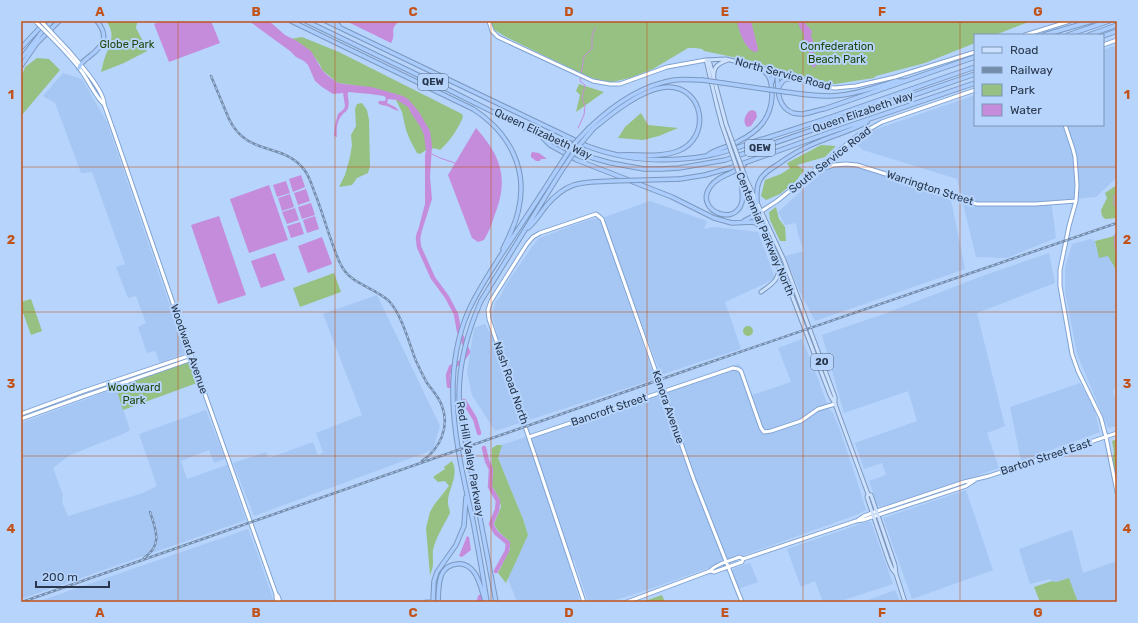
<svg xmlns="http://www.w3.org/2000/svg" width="1138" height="623" viewBox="0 0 1138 623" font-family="Rubik,sans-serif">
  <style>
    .built { fill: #a6c7f3 }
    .green { fill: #96c182 }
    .water { fill: #c68cdc }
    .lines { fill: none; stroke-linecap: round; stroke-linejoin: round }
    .stream { stroke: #c68cdc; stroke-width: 1 }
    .river { stroke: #c68cdc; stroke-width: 4.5 }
    .secondary-casing { stroke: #80a3d3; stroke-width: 5 }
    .primary-casing { stroke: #7c98bf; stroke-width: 5 }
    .highway-casing { stroke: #7c98bf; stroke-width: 5.5 }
    .secondary { stroke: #fff; stroke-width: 3 }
    .primary { stroke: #cce1fe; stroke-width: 3 }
    .highway { stroke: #aacdfe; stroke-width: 3.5 }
    .rail-casing { stroke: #758cab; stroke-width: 2.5 }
    .rail { stroke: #b6d4fc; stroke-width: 1; stroke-dasharray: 3; stroke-linecap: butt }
    .secondary-bridge-casing { stroke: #80a3d3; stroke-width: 5; stroke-linecap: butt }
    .primary-bridge-casing { stroke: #7c98bf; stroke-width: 5; stroke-linecap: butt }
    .highway-bridge-casing { stroke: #7c98bf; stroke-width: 5.5; stroke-linecap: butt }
    .secondary-bridge { stroke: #fff; stroke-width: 3 }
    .primary-bridge { stroke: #cce1fe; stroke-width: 3 }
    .highway-bridge { stroke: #aacdfe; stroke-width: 3.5 }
    .grid { fill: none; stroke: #c25219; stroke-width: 1; stroke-opacity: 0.55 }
    .labels { text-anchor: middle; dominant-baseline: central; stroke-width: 4; stroke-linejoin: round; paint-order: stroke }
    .shield { fill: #b6d4fc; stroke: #536680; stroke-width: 1 }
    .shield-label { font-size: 10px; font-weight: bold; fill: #28374b }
    .park-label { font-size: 11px; fill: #22460c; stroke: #b6d4fc }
    .street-label { font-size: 11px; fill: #28374b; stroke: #b6d4fc }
    .neatline { fill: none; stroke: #c25219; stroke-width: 1.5 }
    .grid-label { font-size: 13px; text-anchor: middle; font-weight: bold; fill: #c25219 }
  </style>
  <rect width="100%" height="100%" fill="#b6d4fc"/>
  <path class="built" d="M1117,45V177L1096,197L1051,201L1056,238L1007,258L976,257L957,179L863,150L854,142L871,131L975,95V125H1103V50Z
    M63,73L82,79L107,122L186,353L160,363L155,351L147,353L138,327L146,323L136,296L128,298L116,267L125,264L92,172L81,173L55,103L43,96Z
    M843,165L855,166L951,200L965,269L815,321L799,290L785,256L804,251L798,235L796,223L785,225L778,212L820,174L831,168Z
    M650,201L707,221L704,229L715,227L758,232L775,278L762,285L725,302L741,349L696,363L661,375L625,280L621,281L655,379L495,431L472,395L467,372L474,328L485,324L491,335L497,334L492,315L495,303L502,294L505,286L531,248L539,238L588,220L605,217Z
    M1091,239L1095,241L1096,249L1108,256L1115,268L1117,278V383L1113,392L1117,402V426L1108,428L1077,354L1065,291V268L1072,244Z
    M1049,253L1055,283L977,313L1005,426L987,433L999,468L897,503L880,507L877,505L869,481L886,475L882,463L864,469L855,443L917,421L908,391L844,413L822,335L881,315L985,275Z
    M377,295L440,426L433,450L254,516L233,463L266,452L269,458L313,442L318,455L323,452L316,433L362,415L323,314Z
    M802,339L817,376L829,409L833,413L840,430L857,481L866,510L856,515L650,589L609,602H588L574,560L567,559L580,602H517L508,579L513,566L528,535L523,519L498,458L502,445L738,364L742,367L752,395L791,382L778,348Z
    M1080,383L1094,408L1100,432L1021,461L1010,407Z
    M116,388L130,430L123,434L70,455L53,468L63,495L62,502L68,516L143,493L157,486L139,434L206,410L225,459L214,463L209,450L181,461L187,479L227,465L246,520L21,599V423Z
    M966,490L993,570L912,599L883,518Z
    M869,521L871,522L893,584L841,601L826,602H823L815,581L801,587L787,549Z
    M248,529L259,558L274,602H37Z
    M1072,530L1083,573L1117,561V602H1078L1069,578L1056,582L1049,579L1030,584L1019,549Z
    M750,563L758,582L738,589L732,571L734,568Z
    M895,590L900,602H867L866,601Z"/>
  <path class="green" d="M106,21H139L137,23L136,28L147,49V51L124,63L101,72C102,68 103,64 104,60C109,46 117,35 106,21Z
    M491,21H1031L995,35H975V43L925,63L876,76L874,78L835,84L810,80L752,61L704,51L702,49L695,48H688L653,69L630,78L612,82H607L600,81L578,72L506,37L493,29Z
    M302,37L339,52L462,114L463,117C458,129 450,141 440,150C432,147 427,149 420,154L417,153L410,140L406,130L402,112L396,100L384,93L366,87L338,83L322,70L320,65L313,55L290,39Z
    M37,58L49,59L60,70L21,116V78L25,67Z
    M579,84L604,92L576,112L580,95L576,91Z
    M362,103L367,110L369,120L370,166L368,173L357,178L352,185L339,187L345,175L350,157L352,145L351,135L356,126L355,109L357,104Z
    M641,113L648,125L678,128L659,136L643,140L618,138L625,127Z
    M821,145L836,146L825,157L797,165L804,170L796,181L780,194L766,200L761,196L765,180L781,174L790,168L787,163Z
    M1117,185V218L1105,219L1102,216L1101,210L1107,198L1105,193Z
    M776,207L779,219L785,227L786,241H780L770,220L769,212Z
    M1117,234V278L1115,268L1108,256L1099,258L1095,241L1111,237Z
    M334,273L341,292L300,307L293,288Z
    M31,299L42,331L31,335L21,307V302Z
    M743 331a5 5 0 1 1 10 0a5 5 0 1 1-10 0Z
    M188,362L190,363L197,383L123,410L116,388Z
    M1117,439V476L1113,468L1112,461L1114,452L1112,441Z
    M497,445H502L498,458L523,519L528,535L506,583L498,573L510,549L509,541L498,531L494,524L501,507L499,498L492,486V448Z
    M452,461C460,476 447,490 448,503C448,506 450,510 450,513C445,523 435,539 433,550C432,561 435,564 430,575L426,528L430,512L434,505L449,486L445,481L438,482L433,477L445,469L444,467Z
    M1069,578L1078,602H1040L1034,587L1052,581L1056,582Z
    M662,595L665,602H642Z"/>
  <path class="water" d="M161,21H211L220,43L169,62L154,24Z
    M249,21H269L285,35L297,41L311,51L322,70L327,75L338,83L344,84L371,87L382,90L403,96L409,100L419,112L430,131L432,146L430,177L432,199L420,237L416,238L425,204V155L426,151L424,135L420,126L411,113L408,107L397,100L388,99L387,103L395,107L399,111C394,110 390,107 387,106C383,105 382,106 378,103L379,101H385L386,98L384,96L370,94L348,92C347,97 350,103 348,108C347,112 344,112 342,115C337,121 336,129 337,137L334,136L335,125L338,114L344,109L345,106L343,93L333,94L322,87L315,81L308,65L304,61L296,57L290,51Z
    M346,21H400C388,29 397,33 391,43Z
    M737,21H751L758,49L757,52H755C744,48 739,31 737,21Z
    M798,21H804V22L812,31L811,36L813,41V50L816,65L814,68L809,63V50L804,41V35L799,26Z
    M753,110L756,112L757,117L751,126L747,127C742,121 745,116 749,111Z
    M476,128C501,156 509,178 495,214C492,223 489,232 484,240L478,242L472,238L448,175Z
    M532,152L539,153L547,159H541L540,161H536L531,157V154Z
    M301,175L305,187L293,192L289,179Z
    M286,181L290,193L277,197L273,185Z
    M269,185L288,240L249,253L230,199Z
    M306,189L310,201L298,205L294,193Z
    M290,194L294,207L282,211L278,198Z
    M311,203L315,215L302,219L298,207Z
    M295,208L299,220L287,224L282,212Z
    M219,216L246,295L218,304L191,225Z
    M315,216L319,229L307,233L303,220Z
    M300,222L304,234L291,238L287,226Z
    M322,237L332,264L308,273L298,246Z
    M275,253L285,280L261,288L251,261Z
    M467,536L469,537L471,550L462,557L459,556Z"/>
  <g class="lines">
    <path class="stream" d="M578,128L584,115L585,106L582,98L585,85L580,81L584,56L592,49V36L595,28
      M432,154L440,158L455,163
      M1117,193L1114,196V204L1117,209
      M1117,232L1115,234C1114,241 1114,247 1117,255"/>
    <path class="river" d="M419,233L418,238L419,247L433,278L447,297L456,314L459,331L468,352L461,362L451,367L448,375L449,386
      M464,401L475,419L479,433
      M484,448L487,461L491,469L490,487L498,501L497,510L491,524L496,533L508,543L507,551L496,571
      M479,602L480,597"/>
    <defs>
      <path id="secondary" d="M489,21L492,31L498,37L593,81L610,84H620L667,67L706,60
        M53,34C64,45 105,89 104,104L115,135L185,338L276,594L278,596L280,602
        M1025,35L1070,21
        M50,36C62,48 73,59 82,72C88,80 97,99 104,104
        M1103,45L1117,40
        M777,72L826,87L835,88L856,86L895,77L975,52
        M1065,125L1073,149L1075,157L1077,185L1076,201L1069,226L1060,270V286L1072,354L1078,371L1101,418L1106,437L1117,492
        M813,172L857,136L882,122L975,90
        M806,178L821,169L834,165L846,164L857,165L892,176L959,199L977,204H1036L1076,201
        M757,214L777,201L807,177
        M21,414L81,392L191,355
        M21,419L82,397L192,359
        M529,437L733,368L738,369L741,371L761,428L764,432L771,431L801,421L818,409L835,404
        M858,520L864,516L880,510L964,482L989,476L1117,433
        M710,571L714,572L742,562L743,559
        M276,594V597L277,602
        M426,602H432
        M584,602L489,319L488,310L491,301L527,244L533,237L540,233L596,214L602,219L694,480L742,602
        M627,602L710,571C715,564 732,560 740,557L743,559L856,521L863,520L960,488L966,486L975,480"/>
      <path id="primary" d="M709,60L726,124
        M714,75C713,66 720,63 728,60
        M722,125L717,106L706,60L726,59L777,72
        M746,179L784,260L835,397V402
        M742,182L778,259L830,395L835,404L868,494L871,495L895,565L896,574L905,602
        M761,292C772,284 780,280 779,264
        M868,494L867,497L888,559L892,569L896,574"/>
      <path id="highway" d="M291,21L473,109C509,132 529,169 518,212C515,225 509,237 503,249
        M306,21L451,91L559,145L593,158L611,163L644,169H662L679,168L725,160L975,74
        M326,21L587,146C626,161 665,163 706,156C723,153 740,147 756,141C781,134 806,125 831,117C879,100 927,84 975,67
        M334,21L339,26
        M1044,35L1092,21
        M1068,35L1109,21
        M1089,35L1117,25
        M1103,36L1117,31
        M21,48L46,21
        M21,59L41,33L52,21
        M21,66L37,43L59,21
        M79,68C81,62 85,60 90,56C104,45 109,36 97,21
        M777,72C778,87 776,107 793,113C797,114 799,114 803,114C810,113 817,110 824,109L975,57
        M772,82L773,77L776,72
        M723,83L764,89
        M779,87C783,78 788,78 797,79
        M786,92C804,94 824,98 842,95C860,93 879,86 896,81H903
        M589,128C612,106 642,85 674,80C683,79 693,80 702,80
        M593,129C611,114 643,88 667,87C704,86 712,138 678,151C660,158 639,154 620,155
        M543,138L550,145L577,160L672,197L714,218L732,223L752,222L756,223L764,229
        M708,155C717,148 730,147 739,141C759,131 771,118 772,96C772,89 772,83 769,77C767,74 764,71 761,68
        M680,179L705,175L730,168L831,132L975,83
        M741,180C742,187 743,195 742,202C735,228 694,210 710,187C718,175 734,174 744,165
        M757,203C757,196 756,188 759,182C762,174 770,169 777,165C789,156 803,148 818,142C834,135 851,131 867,122
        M744,221L757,214
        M528,228C535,222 540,214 546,206C567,181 581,182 612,181
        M433,602L434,581L437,572L456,545L464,526L466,497
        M438,602C439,587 437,566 457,564C464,563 470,567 474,572C480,580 482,592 485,601
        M487,602C483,575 478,548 473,521C458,453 439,380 468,312C477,291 491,271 503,252C521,225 539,198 556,171
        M496,602L460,413C456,374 465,337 481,301L560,173"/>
    </defs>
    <use href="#secondary" class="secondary-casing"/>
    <use href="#primary" class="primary-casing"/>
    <use href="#highway" class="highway-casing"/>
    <use href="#secondary" class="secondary"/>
    <use href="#primary" class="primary"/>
    <use href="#highway" class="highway"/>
    <defs>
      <path id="rail" d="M211,76L229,119C247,156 279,142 302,167C309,174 311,183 314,191C320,205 324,220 329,234C333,245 336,256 341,265C350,284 374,287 389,301C402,315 409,343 416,361C420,369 423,376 427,383C432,390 439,397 442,406C450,427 440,449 422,461
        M144,558C163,545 156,530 150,512
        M22,602L699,366L1117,223"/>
    </defs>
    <use href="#rail" class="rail-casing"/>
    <use href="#rail" class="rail"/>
    <defs>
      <path id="secondary-bridge" d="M41,21L53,34
        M36,22L50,36"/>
      <path id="primary-bridge" d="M726,124L746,179
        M722,125L741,180"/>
      <path id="highway-bridge" d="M702,80L723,83
        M764,89L786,92
        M556,171L573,145L589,128
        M560,173L577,148L593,129
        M612,181L680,179"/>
    </defs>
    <use href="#secondary-bridge" class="secondary-bridge-casing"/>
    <use href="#primary-bridge" class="primary-bridge-casing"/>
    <use href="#highway-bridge" class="highway-bridge-casing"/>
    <use href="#secondary-bridge" class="secondary-bridge"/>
    <use href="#primary-bridge" class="primary-bridge"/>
    <use href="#highway-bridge" class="highway-bridge"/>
  </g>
  <path class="grid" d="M178,21V602M335,21V602M491,21V602M647,21V602M803,21V602M960,21V602M21,167H1117M21,312H1117M21,456H1117"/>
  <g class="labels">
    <g class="shield">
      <rect x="418" y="74" width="30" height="16" rx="3"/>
      <rect x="745" y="140" width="30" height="16" rx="3"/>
      <rect x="811" y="354" width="22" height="16" rx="3"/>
    </g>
    <g class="shield-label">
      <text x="433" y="82">QEW</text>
      <text x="760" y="148">QEW</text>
      <text x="822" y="362">20</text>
    </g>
    <g class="park-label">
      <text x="127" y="44">Globe Park</text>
      <text x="837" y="46">Confederation<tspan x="837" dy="13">Beach Park</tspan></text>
      <text x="134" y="387">Woodward<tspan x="134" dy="13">Park</tspan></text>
    </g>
    <g class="street-label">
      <text transform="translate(783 74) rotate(15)">North Service Road</text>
      <text transform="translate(863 112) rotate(-19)">Queen Elizabeth Way</text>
      <text transform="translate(543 134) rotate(25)">Queen Elizabeth Way</text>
      <text transform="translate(830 160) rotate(-38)">South Service Road</text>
      <text transform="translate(930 188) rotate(18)">Warrington Street</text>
      <text transform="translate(765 234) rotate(67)">Centennial Parkway North</text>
      <text transform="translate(189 349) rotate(71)">Woodward Avenue</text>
      <text transform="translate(511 383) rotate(71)">Nash Road North</text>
      <text transform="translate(668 407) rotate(71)">Kenora Avenue</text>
      <text transform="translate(609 410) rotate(-19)">Bancroft Street</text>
      <text transform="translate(1046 457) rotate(-18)">Barton Street East</text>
      <text transform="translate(470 459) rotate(80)">Red Hill Valley Parkway</text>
    </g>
  </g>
  <rect width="1138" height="623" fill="none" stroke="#b6d4fc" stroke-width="44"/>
  <rect x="974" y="34" width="130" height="92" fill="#b6d4fc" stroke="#7d95b5"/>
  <rect x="982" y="47" width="20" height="6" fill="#cce1fe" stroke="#7d95b5"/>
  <text x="1010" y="54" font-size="12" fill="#28374b">Road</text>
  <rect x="982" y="67" width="20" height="6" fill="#758cab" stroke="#7d95b5"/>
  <text x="1010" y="74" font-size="12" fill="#28374b">Railway</text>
  <rect x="982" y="84" width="20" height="12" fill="#96c182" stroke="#7d95b5"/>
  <text x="1010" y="94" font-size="12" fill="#28374b">Park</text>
  <rect x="982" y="104" width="20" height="12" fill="#c68cdc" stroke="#7d95b5"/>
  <text x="1010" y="114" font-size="12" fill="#28374b">Water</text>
  <path d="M36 581v6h73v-6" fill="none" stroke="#28374b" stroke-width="2"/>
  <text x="42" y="581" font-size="12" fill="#28374b" stroke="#b6d4fc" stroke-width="3" paint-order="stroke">200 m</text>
  <rect x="22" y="22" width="1094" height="579" class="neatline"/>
  <g class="grid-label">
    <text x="100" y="16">A</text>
    <text x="256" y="16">B</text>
    <text x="413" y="16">C</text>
    <text x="569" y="16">D</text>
    <text x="725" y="16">E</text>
    <text x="882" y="16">F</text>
    <text x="1038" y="16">G</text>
    <text x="11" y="99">1</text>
    <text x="1127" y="99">1</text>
    <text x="11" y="244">2</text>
    <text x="1127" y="244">2</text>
    <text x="11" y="388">3</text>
    <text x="1127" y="388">3</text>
    <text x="11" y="533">4</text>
    <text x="1127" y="533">4</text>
    <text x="100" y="617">A</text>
    <text x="256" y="617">B</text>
    <text x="413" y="617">C</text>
    <text x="569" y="617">D</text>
    <text x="725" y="617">E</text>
    <text x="882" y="617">F</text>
    <text x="1038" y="617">G</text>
  </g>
</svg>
